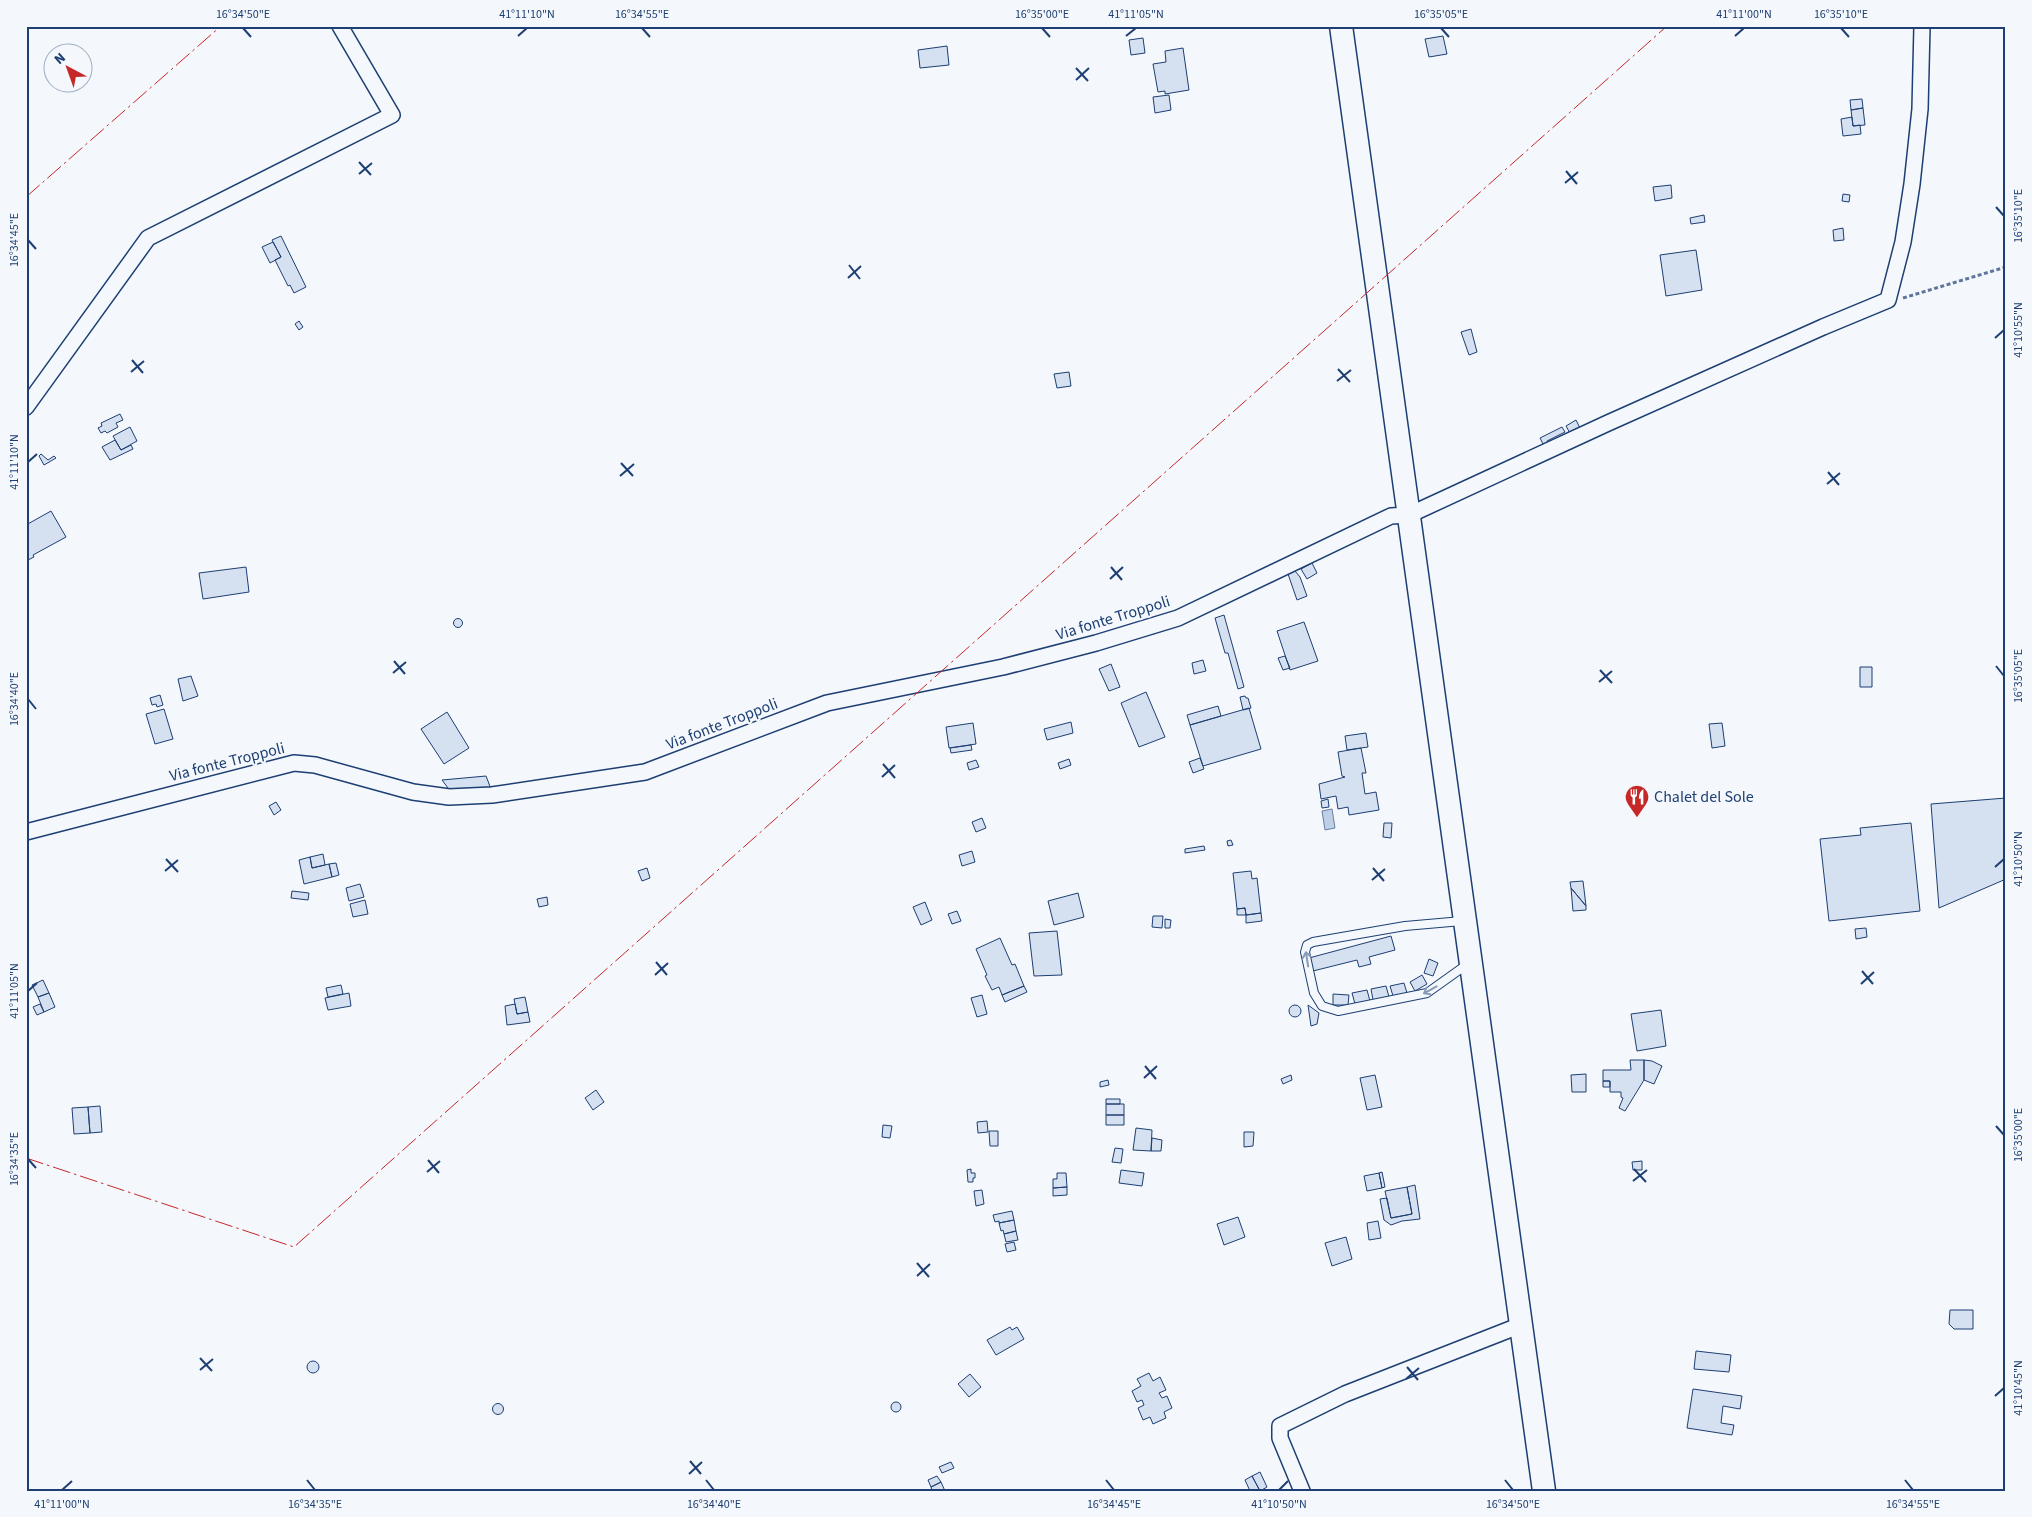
<svg xmlns="http://www.w3.org/2000/svg" width="2032" height="1517" viewBox="0 0 2032 1517" font-family="'Source Sans 3',sans-serif">
  <style>
    .water { fill: #bed0e5; stroke: #687fa3 }
    .building { fill: #d5e0f0; stroke: #1d3f73 }
    .lines { fill: none; stroke-linecap: round; stroke-linejoin: round }
    .lane-casing { stroke: #1d3f73; stroke-width: 10 }
    .street-casing { stroke: #1d3f73; stroke-width: 18 }
    .secondary-casing { stroke: #1d3f73; stroke-width: 25 }
    .path { stroke: #5e769c; stroke-width: 3; stroke-dasharray: 4 2.5; stroke-linecap: butt }
    .lane { stroke: #f4f7fb; stroke-width: 8 }
    .street { stroke: #f4f7fb; stroke-width: 15 }
    .secondary { stroke: #f4f7fb; stroke-width: 22 }
    .power { stroke: #c62828; stroke-width: 1; stroke-dasharray: 18 4 2.5 4; stroke-linecap: butt }
    .oneway { stroke: #889bb7 }
    .ticks { fill: none; stroke: #1d3f73; stroke-width: 2 }
    .labels { text-anchor: middle; dominant-baseline: central; stroke-width: 4; stroke-linejoin: round; paint-order: stroke }
    .street-label { font-size: 16px; fill: #1d3f73; stroke: #f4f7fb }
    .poi-label { font-size: 16px; fill: #1d3f73; stroke: #f4f7fb; text-anchor: start }
    .neatline { fill: none; stroke: #1d3f73; stroke-width: 2 }
    .ticks-label { font-size: 12px; text-anchor: middle; fill: #1d3f73 }
  </style>
  <rect width="100%" height="100%" fill="#f4f7fb"/>
  <path class="water" d="M1332,809L1335,828L1325,830L1322,811Z"/>
  <path class="building" d="M1443,36L1447,54L1429,57L1425,39Z
    M1143,38L1145,53L1131,55L1129,40Z
    M947,46L949,65L920,68L918,50Z
    M1183,48L1189,90L1165,94V91L1158,92L1153,64L1166,62L1165,51Z
    M1169,95L1171,110L1155,113L1153,97Z
    M1862,99L1863,108L1851,110L1850,100Z
    M1863,108L1865,125L1853,126L1851,110Z
    M1852,117L1853,126L1860,125L1861,134L1843,136L1841,119Z
    M1671,185L1672,198L1655,201L1653,187Z
    M1843,194L1850,195L1849,202L1842,201Z
    M1704,215L1705,222L1691,224L1690,218Z
    M1843,228L1844,240L1834,241L1833,230Z
    M281,236L306,287L294,293L290,285L288,286L275,260L281,257L272,240Z
    M273,242L281,257L270,263L262,247Z
    M1696,250L1702,290L1666,296L1660,255Z
    M299,321L303,327L299,330L295,324Z
    M1471,329L1477,352L1469,355L1461,332Z
    M1069,372L1071,386L1057,388L1054,374Z
    M120,414L123,420L116,423L118,427L107,433L105,431L101,433L98,428L102,426L101,423Z
    M1576,420L1581,430L1571,435L1566,426Z
    M130,427L137,441L121,450L113,436Z
    M1562,427L1565,432L1547,441L1549,444L1544,446L1540,438Z
    M115,440L121,450L131,445L133,449L110,460L102,447Z
    M41,454L48,460L54,456L56,458L44,465L39,456Z
    M51,511L66,537L33,555L34,557L28,560L26,558V525Z
    M1312,563L1317,573L1307,579L1301,569Z
    M246,567L249,592L203,599L199,573Z
    M1295,571L1300,577L1307,596L1297,600L1288,574Z
    M1224,615L1244,687L1238,689L1228,653H1225L1215,618Z
    M453.5 623a4.5 4.5 0 1 1 9 0a4.5 4.5 0 1 1-9 0Z
    M1304,622L1318,661L1290,670L1277,631Z
    M1285,656L1290,668L1283,670L1278,658Z
    M1203,660L1206,671L1194,674L1192,663Z
    M1111,664L1120,687L1109,691L1099,669Z
    M1860,667H1872V687H1860Z
    M191,676L198,696L183,701L178,679Z
    M1146,692L1165,737L1139,747L1121,703Z
    M160,695L163,705L157,707L156,704L152,705L150,698Z
    M1245,696L1246,698H1248L1251,708L1243,710L1240,697Z
    M1218,706L1221,716L1190,725L1187,715Z
    M1249,708L1261,749L1203,766L1190,725Z
    M164,709L173,739L155,744L146,714Z
    M447,712L469,748L444,764L421,729Z
    M1071,722L1073,733L1047,740L1044,729Z
    M973,723L976,744L949,748L946,727Z
    M1722,723L1725,746L1712,748L1709,724Z
    M1366,733L1368,747L1347,750L1345,736Z
    M971,745L972,750L951,753L950,748Z
    M1361,748L1366,773H1362L1365,794L1376,792L1379,810L1349,815L1348,807L1338,809L1336,796L1321,799L1319,784L1345,777L1342,776L1338,752Z
    M1200,758L1204,769L1193,773L1189,762Z
    M1069,759L1071,765L1060,769L1058,763Z
    M976,760L979,767L969,770L967,763Z
    M486,776L491,789L451,792L442,780Z
    M2006,798V879L1939,908L1931,804Z
    M1328,799L1329,807L1322,808L1321,801Z
    M276,802L281,810L274,815L269,806Z
    M982,818L986,828L976,832L972,822Z
    M1384,823H1392L1391,838L1383,837Z
    M1911,823L1920,911L1829,921L1820,839L1861,835L1860,828Z
    M1231,840L1233,845L1228,846L1227,841Z
    M1204,846L1205,850L1185,853V849Z
    M972,851L975,862L962,866L959,855Z
    M323,854L325,865L312,868L310,857Z
    M310,857L312,868L329,864L332,877L304,884L299,860Z
    M336,863L339,875L332,877L329,864Z
    M647,868L650,878L642,881L638,871Z
    M1251,871L1252,879L1257,878L1261,913L1246,915L1245,908L1237,909L1233,873Z
    M1583,881L1586,906L1571,888L1570,882Z
    M360,884L364,897L349,901L346,888Z
    M1571,888L1586,906V910L1573,911Z
    M292,891L309,893L308,900L291,898Z
    M1078,893L1084,917L1054,925L1048,901Z
    M547,897L548,905L539,907L537,899Z
    M365,900L368,914L353,917L350,904Z
    M925,902L932,920L921,925L913,907Z
    M1245,908L1246,915H1237V909Z
    M957,911L961,921L952,924L948,914Z
    M1261,913L1262,921L1246,923V915Z
    M1153,916H1163L1162,928L1152,927Z
    M1165,919L1171,920L1170,928H1165Z
    M1866,928L1867,937L1856,939L1855,929Z
    M1057,931L1062,975L1034,976L1029,933Z
    M1391,936L1395,950L1369,957L1371,964L1359,967L1357,960L1313,971L1309,958Z
    M1000,938L1012,965L1015,964L1024,986L1002,995L999,987L992,990L985,976L987,975L976,949Z
    M1429,959L1438,963L1433,976L1424,973Z
    M1422,975L1427,984L1415,991L1410,982Z
    M43,980L49,993L38,997L32,985Z
    M1404,983L1407,993L1393,996L1390,986Z
    M341,985L343,994L328,997L326,988Z
    M1024,986L1027,992L1005,1002L1002,995Z
    M1386,986L1389,997L1373,1000L1371,989Z
    M1367,990L1370,1001L1355,1004L1352,993Z
    M49,993L55,1007L44,1012L38,997Z
    M349,993L351,1006L328,1010L325,998Z
    M1333,994L1349,995L1348,1005H1333Z
    M982,995L987,1014L977,1017L971,998Z
    M525,997L528,1012L517,1014L514,999Z
    M40,1004L44,1012L37,1015L33,1007Z
    M515,1004L517,1014L528,1012L530,1022L507,1025L505,1006Z
    M1289 1011a6 6 0 1 1 12 0a6 6 0 1 1-12 0Z
    M1308,1005L1319,1013L1317,1024L1311,1026Z
    M1661,1010L1666,1046L1637,1051L1631,1014Z
    M1630,1060H1644V1080L1625,1111L1619,1108L1623,1098L1621,1097V1092H1610V1081H1603V1070H1631Z
    M1644,1060L1652,1061L1662,1066L1654,1084L1644,1080Z
    M1586,1074V1092H1572L1571,1075Z
    M1291,1075L1292,1080L1283,1084L1281,1079Z
    M1375,1075L1382,1107L1367,1110L1360,1078Z
    M1108,1080L1109,1085L1100,1087V1082Z
    M1603,1081H1610V1087H1603Z
    M596,1090L604,1102L593,1110L585,1098Z
    M1106,1099H1120V1104H1106Z
    M1106,1104H1124V1115H1106Z
    M100,1106L102,1132L90,1133L88,1107Z
    M88,1107L90,1133L74,1134L72,1108Z
    M1106,1115H1124V1125H1106Z
    M987,1121L988,1132L978,1133L977,1122Z
    M883,1125L892,1126L890,1138L882,1137Z
    M1136,1128L1152,1130L1151,1151L1133,1150Z
    M989,1131H998V1146H990Z
    M1244,1132H1254L1253,1146L1244,1147Z
    M1152,1138L1162,1140L1161,1151H1151Z
    M1115,1148L1123,1149L1121,1163L1112,1162Z
    M1642,1161V1170H1633L1632,1162Z
    M971,1169V1173H975V1178H973V1182H968L967,1170Z
    M1121,1170L1144,1173L1142,1186L1119,1183Z
    M1382,1172L1385,1187L1382,1188L1379,1173Z
    M1057,1173H1066L1067,1187L1053,1188V1179H1057Z
    M1379,1173L1382,1188L1367,1191L1364,1176Z
    M1415,1185L1420,1219L1402,1221L1391,1225L1384,1220L1380,1199L1387,1198L1391,1218L1412,1214L1407,1187Z
    M1067,1187V1195L1053,1196V1188Z
    M1407,1187L1412,1214L1391,1218L1385,1191Z
    M982,1190L984,1204L976,1206L974,1191Z
    M1012,1211L1014,1220L999,1223V1221L995,1222L993,1215Z
    M1238,1217L1245,1237L1224,1245L1217,1224Z
    M1014,1220L1016,1231L1004,1234L1003,1230L1001,1231L999,1223Z
    M1378,1221L1381,1238L1369,1240L1367,1223Z
    M1016,1231L1018,1240L1006,1242L1004,1234Z
    M1346,1237L1352,1259L1332,1266L1325,1243Z
    M1014,1242L1016,1250L1007,1252L1005,1244Z
    M1950,1310H1973V1329H1954L1949,1324Z
    M1010,1327L1012,1330L1017,1327L1024,1339L996,1355L987,1340Z
    M1696,1351L1731,1355L1729,1372L1694,1369Z
    M307 1367a6 6 0 1 1 12 0a6 6 0 1 1-12 0Z
    M1149,1373L1153,1381L1160,1377L1166,1390L1159,1393L1162,1398L1167,1396L1172,1408L1164,1412L1166,1418L1153,1424L1150,1417L1143,1420L1138,1408L1144,1405L1142,1400L1137,1402L1132,1391L1141,1386L1137,1379Z
    M970,1374L981,1387L969,1397L958,1384Z
    M1693,1389L1742,1396L1740,1409L1723,1406L1721,1423L1734,1425L1732,1435L1687,1428Z
    M891 1407a5 5 0 1 1 10 0a5 5 0 1 1-10 0Z
    M492.5 1409a5.5 5.5 0 1 1 11 0a5.5 5.5 0 1 1-11 0Z
    M951,1462L954,1468L942,1473L939,1467Z
    M1260,1472L1267,1487L1260,1491L1252,1476Z
    M937,1476L941,1482L931,1487L928,1480Z
    M1252,1476L1260,1491H1250L1245,1480Z
    M941,1482L945,1491H932L931,1487Z"/>
  <g class="lines">
    <defs>
      <path id="lane" d="M1462,921L1405,926L1313,942L1307,945L1305,952L1314,993L1322,1006L1338,1011L1427,993L1469,963"/>
      <path id="street" d="M26,407L148,238L392,115L340,26
        M26,832L294,763L315,765L413,792L449,797L492,795L645,772L827,703L1003,667L1096,643L1178,618L1391,516L1409,515L1608,423L1823,327L1888,300L1903,242L1912,184L1920,109L1922,26
        M1302,1491L1280,1438V1426L1345,1394L1521,1325"/>
      <path id="secondary" d="M1341,26L1544,1491"/>
    </defs>
    <use href="#lane" class="lane-casing"/>
    <use href="#street" class="street-casing"/>
    <use href="#secondary" class="secondary-casing"/>
    <path class="path" d="M1903,298L2006,267"/>
    <use href="#lane" class="lane"/>
    <use href="#street" class="street"/>
    <use href="#secondary" class="secondary"/>
    <path class="power" d="M26,197L221,26
      M26,1158L294,1247L1667,26"/>
  </g>
  <defs><path id="oneway-shaft" d="M-6 0H5M1.5-3L5.5 0L1.5 3" fill="none" stroke-width="1.6" stroke-linecap="round" stroke-linejoin="round" transform="scale(1.25)"/></defs>
  <g class="oneway">
    <use href="#oneway-shaft" transform="translate(1307 959) rotate(-99)"/>
    <use href="#oneway-shaft" transform="translate(1430 990) rotate(151)"/>
  </g>
  <path class="ticks" d="M243,28L251,37M642,28L650,37M1042,28L1050,37M1441,28L1449,37M1841,28L1849,37M518,36L527,28M1126,36L1136,28M1735,36L1744,28M1076,68L1088,81M1076,80L1089,68M359,162L371,175M1566,171L1577,184M359,174L372,163M1565,183L1578,172M1996,207L2004,216M28,240L36,249M849,265L860,279M848,278L861,266M1995,338L2004,330M132,360L143,373M1338,369L1350,382M131,372L144,361M1337,381L1351,370M28,462L37,454M621,463L633,476M1828,472L1839,485M620,476L634,464M1827,484L1840,473M1111,567L1122,580M1110,579L1123,567M394,661L405,674M1996,666L2004,676M1600,670L1612,683M393,673L406,662M1599,682L1612,671M28,699L36,709M883,764L895,778M882,777L895,765M166,859L178,872M1995,867L2004,859M1373,868L1384,881M165,871L178,860M1372,880L1385,869M656,962L667,975M1862,971L1873,984M655,975L668,963M1861,984L1874,972M28,991L37,983M1145,1066L1156,1079M1144,1078L1157,1066M1996,1126L2004,1135M28,1159L36,1168M428,1160L439,1173M1634,1169L1646,1182M427,1172L440,1161M1633,1181L1647,1170M917,1263L929,1277M917,1276L930,1264M200,1358L212,1371M1407,1367L1418,1380M200,1370L213,1359M1406,1379L1419,1368M1995,1396L2004,1388M690,1461L701,1474M689,1474L702,1462M307,1480L315,1490M706,1480L714,1490M1106,1480L1114,1490M1505,1480L1513,1490M1905,1480L1913,1490M62,1490L72,1481M1279,1490L1288,1481"/>
  <defs>
    <symbol id="restaurant-pin" viewBox="-11 -11 22 30"><path d="M0 17L-7.5 6A9.5 9.5 0 1 1 7.5 6Z" fill="#c62828" stroke="#f4f7fb"/><path d="M-5-6h1v4h1v-4h1v4h1v-4h1v5L-1.5 .5V6h-2V.5L-5-1ZM5-6V6H3V1.5H1.5Q1.5-4 5-6Z" fill="#fff"/></symbol>
  </defs>
  <g fill-rule="evenodd">
    <use href="#restaurant-pin" x="1623" y="783" width="28" height="38"/>
  </g>
  <g class="labels">
    <g class="street-label">
      <text transform="translate(1113 618) rotate(-17)">Via fonte Troppoli</text>
      <text transform="translate(722 724) rotate(-21)">Via fonte Troppoli</text>
      <text transform="translate(227 762) rotate(-14)">Via fonte Troppoli</text>
    </g>
    <g class="poi-label">
      <text x="1654" y="797">Chalet del Sole</text>
    </g>
  </g>
  <rect width="2032" height="1517" fill="none" stroke="#f4f7fb" stroke-width="55"/>
  <g transform="translate(68 68) rotate(319)"><circle r="24" fill="#f4f7fb" stroke="#9eadc5"/>
  <path d="M0-4L9 19L0 12L-9 19Z" fill="#c62828"/>
  <text y="-8" font-size="14" font-weight="bold" text-anchor="middle" fill="#1d3f73">N</text>
  </g>
  <rect x="28" y="28" width="1976" height="1462" class="neatline"/>
  <g class="ticks-label">
    <text x="243" y="18">16°34'50"E</text>
    <text x="527" y="18">41°11'10"N</text>
    <text x="642" y="18">16°34'55"E</text>
    <text x="1042" y="18">16°35'00"E</text>
    <text x="1136" y="18">41°11'05"N</text>
    <text x="1441" y="18">16°35'05"E</text>
    <text x="1744" y="18">41°11'00"N</text>
    <text x="1841" y="18">16°35'10"E</text>
    <text transform="translate(2018 216) rotate(-90)" y="4">16°35'10"E</text>
    <text transform="translate(14 240) rotate(-90)" y="4">16°34'45"E</text>
    <text transform="translate(2018 330) rotate(-90)" y="4">41°10'55"N</text>
    <text transform="translate(14 462) rotate(-90)" y="4">41°11'10"N</text>
    <text transform="translate(2018 676) rotate(-90)" y="4">16°35'05"E</text>
    <text transform="translate(14 699) rotate(-90)" y="4">16°34'40"E</text>
    <text transform="translate(2018 859) rotate(-90)" y="4">41°10'50"N</text>
    <text transform="translate(14 991) rotate(-90)" y="4">41°11'05"N</text>
    <text transform="translate(2018 1135) rotate(-90)" y="4">16°35'00"E</text>
    <text transform="translate(14 1159) rotate(-90)" y="4">16°34'35"E</text>
    <text transform="translate(2018 1388) rotate(-90)" y="4">41°10'45"N</text>
    <text x="62" y="1508">41°11'00"N</text>
    <text x="315" y="1508">16°34'35"E</text>
    <text x="714" y="1508">16°34'40"E</text>
    <text x="1114" y="1508">16°34'45"E</text>
    <text x="1279" y="1508">41°10'50"N</text>
    <text x="1513" y="1508">16°34'50"E</text>
    <text x="1913" y="1508">16°34'55"E</text>
  </g>
</svg>
